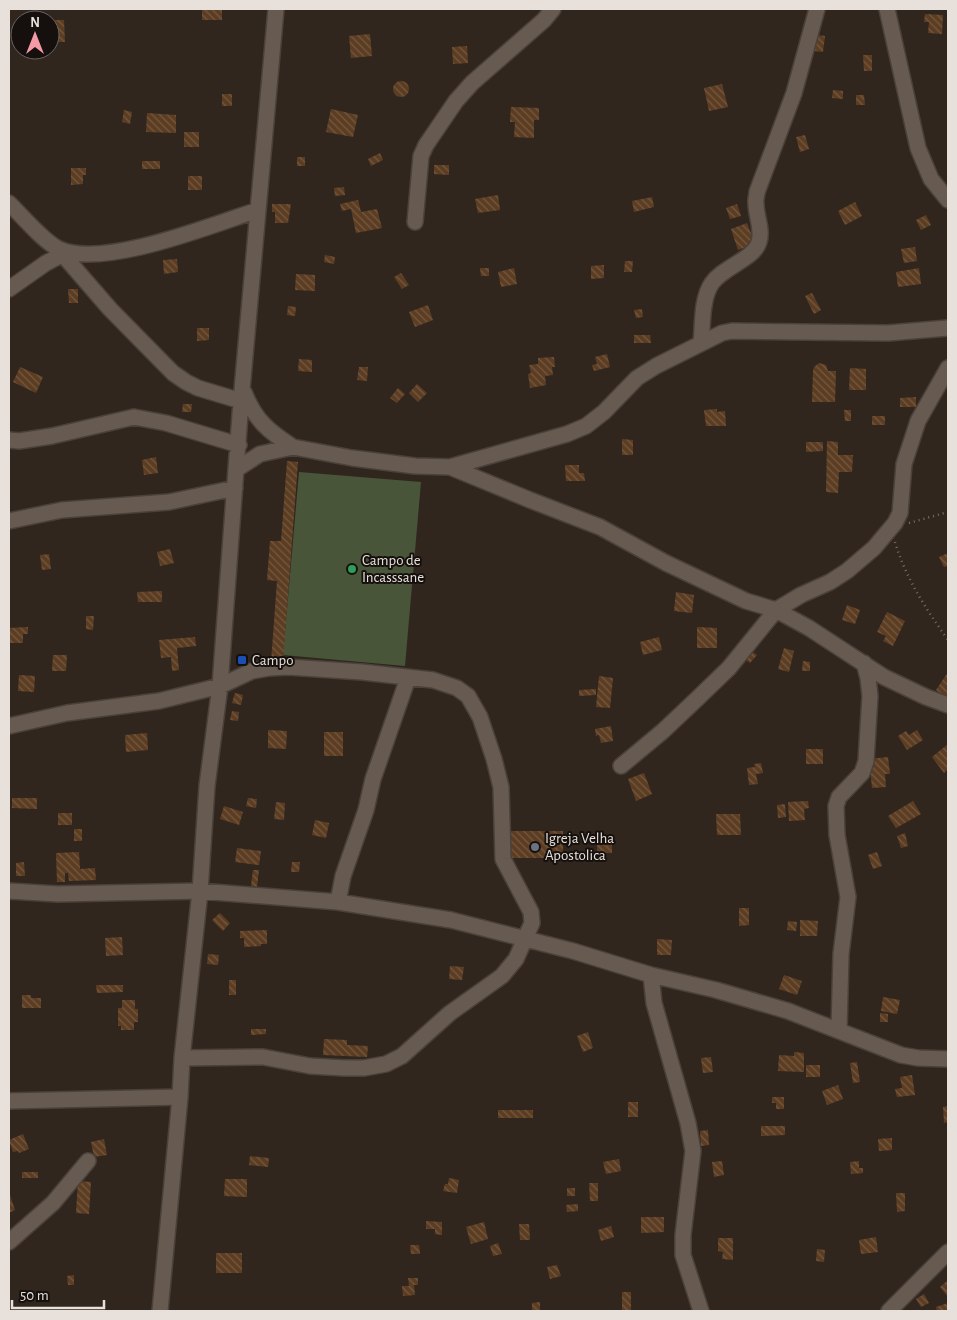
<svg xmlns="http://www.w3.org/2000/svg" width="957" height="1320" viewBox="0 0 957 1320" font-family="'Alegreya Sans',sans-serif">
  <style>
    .park { fill: #485539 }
    .building { fill: url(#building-back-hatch) }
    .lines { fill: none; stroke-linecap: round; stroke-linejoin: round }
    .minor-casing { stroke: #4a413b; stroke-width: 18 }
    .path { stroke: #786f68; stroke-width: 2.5; stroke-dasharray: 1 4; stroke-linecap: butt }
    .minor { stroke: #675b51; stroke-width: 15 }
    .leisure-dot { fill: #2e9e5b; stroke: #15100d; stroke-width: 2 }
    .transit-dot { fill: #1a4fb4; stroke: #15100d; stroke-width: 2 }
    .worship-dot { fill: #6b7280; stroke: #15100d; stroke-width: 2 }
    .labels { text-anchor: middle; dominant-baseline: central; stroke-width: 4; stroke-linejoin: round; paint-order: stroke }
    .poi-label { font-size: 15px; fill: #e8e1db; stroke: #15100d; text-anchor: start }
  </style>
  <defs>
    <pattern id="building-back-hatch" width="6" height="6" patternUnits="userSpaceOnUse" patternTransform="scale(1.25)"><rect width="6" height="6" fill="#5c3d22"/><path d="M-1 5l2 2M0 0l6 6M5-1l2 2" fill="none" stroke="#735942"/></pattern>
  </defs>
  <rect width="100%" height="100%" fill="#31261e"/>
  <path class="park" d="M299,472L421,482L405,666L283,655Z"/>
  <path class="building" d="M202,9H222V20H202Z
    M925,14L943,15L942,34L928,33L929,22H924Z
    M50,20H64L65,42H54V47H50Z
    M370,34L372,56L351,58L349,36Z
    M816,35L825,36L823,52L814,51Z
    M467,46L468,63L453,64L452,47Z
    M863,55H872V71H864Z
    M393 89a8 8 0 1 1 16 0a8 8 0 1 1-16 0Z
    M722,84L728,107L709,111L704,88Z
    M833,90L843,91V99L832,98Z
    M222,94H232V106H222Z
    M856,95H864L865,105H856Z
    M511,107L539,108V120H534V138L514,137L515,122H510Z
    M331,109L358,115L353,137L326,132Z
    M124,110L132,112L130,124L122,122Z
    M147,113L176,115V133L146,132Z
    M184,132H199V147H184Z
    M805,135L809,149L800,152L796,137Z
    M380,153L383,160L371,166L368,159Z
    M297,157H305V166H297Z
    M142,161H160V169H142Z
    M434,165H449V175L434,174Z
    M71,168H86V175H83V184L71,185Z
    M188,176H202V190H188Z
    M344,187L345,195L335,196L334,188Z
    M498,195L500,210L478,213L475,199Z
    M652,197L654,207L634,212L632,201Z
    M358,200L361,212L377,209L382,228L356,233L351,209L342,211L340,204Z
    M855,202L862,216L845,225L838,211Z
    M272,204H291L288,223H275V212H272Z
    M737,204L741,216L730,219L726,208Z
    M926,215L931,225L921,230L916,220Z
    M747,223L755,244L738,250L731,229Z
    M915,247L917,261L904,263L901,249Z
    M325,255L335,257L334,264L324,262Z
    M177,259L178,272L164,274L163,260Z
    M625,261H633L632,272H624Z
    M604,265V278L591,279V266Z
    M480,268H489V276H481Z
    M514,268L517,284L501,287L498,272Z
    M919,268L921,284L898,287L896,272Z
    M401,273L409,285L402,289L394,277Z
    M296,274L315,275V291L295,290Z
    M68,289H78V303H69Z
    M812,293L821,310L814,314L805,296Z
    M428,305L433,320L415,327L409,312Z
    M288,306L296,307L295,316L287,315Z
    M642,309L643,317L636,318L634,310Z
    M197,328H209V340L197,341Z
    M634,335H650L651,343H634Z
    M607,354L610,367L594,371L592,365L597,364L595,357Z
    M554,357L555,367H552L553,375L545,376L546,385L530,388L528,374L531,373L529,365L538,364V358Z
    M299,359L312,360V372L298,371Z
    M819,363L826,365L828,371H836L835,402H812L813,371L814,367Z
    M20,367L43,377L36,393L13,382Z
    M359,367H368L367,381L357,380Z
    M850,368L866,369V390H849Z
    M417,384L427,393L418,402L409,393Z
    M398,388L405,394L397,403L390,398Z
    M916,397V407H900V398Z
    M183,404H192L191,412H182Z
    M717,409V412L725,411L726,426H706L704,410Z
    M844,410H851V421H845Z
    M872,416H885V425H872Z
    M622,439L633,440V455H622Z
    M827,441L838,442V455H853L852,472H839L838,493L826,492Z
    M806,442H823V451L806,452Z
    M156,457L158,473L144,475L142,460Z
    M287,461L298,462L283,663L271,662L277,581L267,580L270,541H281Z
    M565,465H579V473H584L585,481H566Z
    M170,549L174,563L160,566L157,552Z
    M948,553V566L944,567L939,557Z
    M49,554L51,569L42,570L40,555Z
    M162,591V602H138L137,592Z
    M676,592L694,595L692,613L674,611Z
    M847,605L860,610L855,624L842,620Z
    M887,612L905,621L893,646L883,641L886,636L877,632Z
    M86,616H94L93,630L86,629Z
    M28,627V634H23V643H9V628Z
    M697,627L717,628V648H697Z
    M195,637L196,646L177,648L179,670L172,671L171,657L161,658L159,640Z
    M659,637L662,650L643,655L640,642Z
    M784,648L794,651L789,672L778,669Z
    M751,651L757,655L750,663L745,659Z
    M53,655H67L66,671H52Z
    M803,661L810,662V671H802Z
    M948,672V698L936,690Z
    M19,675L35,676L34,692L18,691Z
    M599,676L613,678L610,708L596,707Z
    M596,689V695L579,696V690Z
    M235,693L243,695L241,705L232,703Z
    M232,711L239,712L238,721L230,720Z
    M611,726L613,741L601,743L599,735L596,736L595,729Z
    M268,730L287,731L286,749L268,748Z
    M917,730L923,740L907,750L898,736L906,731L909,735Z
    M324,732H343V756H324Z
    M147,733L148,750L126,752L125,735Z
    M948,744V769L944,773L932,757Z
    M806,749H823V764H806Z
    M888,757L890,774H885L886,787L872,788L869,759Z
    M761,763L763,773L756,774L758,784L749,785L747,768L755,767L754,764Z
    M644,773L652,794L636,801L628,779Z
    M12,798H37V809L12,808Z
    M248,798L257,799L256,808L246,806Z
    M808,801L809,808L804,809L805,820L789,821L788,802Z
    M913,801L921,814L896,828L888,816Z
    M276,802L285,803L284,820L274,819Z
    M785,804L786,817L778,818L777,805Z
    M224,806L243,812L239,825L220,819Z
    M58,813H72V825H58Z
    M716,814H740L741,835H717Z
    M315,820L329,823L326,838L312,835Z
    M74,829H82V841H74Z
    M511,831H563V858H511Z
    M905,833L908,846L901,848L897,836Z
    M597,842H612V853H597Z
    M237,848L261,851L259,865L235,862Z
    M79,852L80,869L95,868L96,880L69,881L68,873H65V882H57L56,853Z
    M877,852L882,866L873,869L868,855Z
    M24,862L25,876H16V863Z
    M292,862H300L299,872H291Z
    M253,870H259L257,887L251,886Z
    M739,908H749V925L739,926Z
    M220,913L230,923L223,931L212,920Z
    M800,920L818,921L817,936H800Z
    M788,921L797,922L796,931L787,930Z
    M267,930V944H261V946L244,947V938H240V931Z
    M122,937L123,955L106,956L105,938Z
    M657,939L672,940L671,955H657Z
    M208,954L219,955L218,965L207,964Z
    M450,966L464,967L462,980L449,979Z
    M784,975L802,981L797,995L779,989Z
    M229,980H236V995H229Z
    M96,985H123V992L97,993Z
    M22,995H31V998H41V1008H22Z
    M883,997L900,1000L897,1014L881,1011Z
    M122,1000H135V1009H138V1022H134V1030H121V1026H118V1008H122Z
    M880,1013L888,1014V1022H880Z
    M251,1029H266V1034L251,1035Z
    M588,1032L593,1048L583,1052L577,1036Z
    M324,1039L347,1040V1045L368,1046L367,1057L323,1055Z
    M794,1052L804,1053V1072L778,1071L779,1055L794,1056Z
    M711,1057L713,1072L703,1073L701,1058Z
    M857,1062L860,1082L853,1083L850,1063Z
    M806,1065H820V1077H806Z
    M912,1075L915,1095L897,1097L895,1089L902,1088L900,1077Z
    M838,1085L843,1099L827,1105L822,1091Z
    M772,1097H784V1109H776V1103H772Z
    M628,1102H638V1117H628Z
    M948,1106V1122L944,1123L943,1107Z
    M498,1110H533V1118H498Z
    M761,1126H785V1135L761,1136Z
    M708,1130L709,1145L701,1146L700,1131Z
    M23,1134L29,1149L19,1153L18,1151L13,1152L9,1140Z
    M892,1138V1150L879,1151L878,1139Z
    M104,1139L107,1155L94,1157L91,1142Z
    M250,1156L269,1158L268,1167L249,1165Z
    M619,1159L621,1171L606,1174L603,1162Z
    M722,1161L724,1175L714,1177L712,1162Z
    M859,1161V1168H863V1173L851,1174L850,1162Z
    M22,1172H38V1178H22Z
    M449,1178L459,1180L457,1193L443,1191L445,1184H448Z
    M225,1179H247V1197L224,1196Z
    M78,1181L91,1182L89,1214L76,1213Z
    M589,1183H598V1201H590Z
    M567,1188H575V1196H567Z
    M9,1192L15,1210L9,1213Z
    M896,1193H905V1211L897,1212Z
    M578,1204V1211L567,1212L566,1205Z
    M641,1217H664V1232L641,1233Z
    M426,1221L442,1222V1235L435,1234V1229H426Z
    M484,1222L488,1239L471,1244L466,1227Z
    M519,1224H529L530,1240H520Z
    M611,1226L614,1237L601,1241L598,1230Z
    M876,1237L878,1252L861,1254L859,1240Z
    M718,1238H733V1260L722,1259L723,1252L718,1251Z
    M498,1243L502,1254L493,1256L490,1246Z
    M410,1245H419L420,1254H411Z
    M817,1249L825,1250L824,1262L816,1261Z
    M216,1253H242V1273H216Z
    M557,1265L561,1276L550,1279L547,1267Z
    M74,1275V1285H68L67,1276Z
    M408,1278H418V1285H414L415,1295L403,1296L402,1286H409Z
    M948,1280V1297L940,1287Z
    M622,1292H631V1311H622Z
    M924,1294L929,1303L921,1307L916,1299Z
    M540,1302V1311H532V1303Z
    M948,1303V1311H937L936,1307Z"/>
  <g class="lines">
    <defs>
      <path id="minor" d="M887,9L918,148L931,179L948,200
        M9,203C21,215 44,242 59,249C103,269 212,225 258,210
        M415,222L421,156L426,145L456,101L472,83L544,20L553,9
        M58,249L110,309L173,373L186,382L198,388L241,401
        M9,289L46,263L63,254
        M701,343C703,325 701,299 712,283C723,267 754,259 759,242C763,230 756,216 756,204C755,200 757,196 757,192L794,93L817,9
        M244,392C255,420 268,431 293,447
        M9,440L19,441L52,436L134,417L166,423L239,445
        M450,467L530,500L600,527L666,563L746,601L776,610L809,628L884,677L926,697L948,705
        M237,469L260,454L293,447L352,458L415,466L450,467L567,434L586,426L604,412L637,378L656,366L722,333L732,331L888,333L948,328
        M9,521L62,510L169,502L235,488
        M9,726L67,713L159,701L220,686L252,671L269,668L288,667L362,672L433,680L457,688L468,696L480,717L494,759L501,787L503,859L531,912L532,923L516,959L502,976L450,1013L402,1056L386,1064L364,1068H344L310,1066L263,1057L182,1058
        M621,766L663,731L700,696L729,668L776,610L801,595L830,582L847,571L874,548L895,523L900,513L904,464L918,421L948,368
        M9,891L58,894L200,891L338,902L451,920L573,951L651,975L716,990L788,1011L901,1055L918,1058L948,1059
        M338,902L343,876L366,810L373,779L408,678
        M651,975L654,1003L688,1123L693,1151L683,1235V1255L701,1311
        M839,1031L841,954L848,897L837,835L836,806L839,797L862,773L866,761L870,696L868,678L864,663
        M9,1101L180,1097
        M9,1242L53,1203L88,1161
        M160,1311L180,1097L182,1058L200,891L207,786L220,686L241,401L276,9
        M889,1311L948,1252"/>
    </defs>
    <use href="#minor" class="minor-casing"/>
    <path class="path" d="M909,523L948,512
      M895,542C906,579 926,609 948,640"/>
    <use href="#minor" class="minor"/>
  </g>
  <circle class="leisure-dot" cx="352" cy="569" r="5"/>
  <rect class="transit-dot" x="237" y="655" width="10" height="10" rx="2.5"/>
  <circle class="worship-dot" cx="535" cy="847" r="5"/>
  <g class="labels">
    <g class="poi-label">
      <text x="362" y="560">Campo de<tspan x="362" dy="17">Incasssane</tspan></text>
      <text x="252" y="660">Campo</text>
      <text x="545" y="838">Igreja Velha<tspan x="545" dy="17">Apostolica</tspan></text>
    </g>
  </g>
  <rect width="957" height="1320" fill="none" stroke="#e8e1db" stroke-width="20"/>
  <g transform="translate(35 35)"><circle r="24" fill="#15100d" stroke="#69645f"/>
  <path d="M0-4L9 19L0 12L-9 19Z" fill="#f49aa6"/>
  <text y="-8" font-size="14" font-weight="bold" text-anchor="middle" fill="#e8e1db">N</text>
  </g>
  <path d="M12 1300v8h92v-8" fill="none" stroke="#e8e1db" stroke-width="2.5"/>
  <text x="20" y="1300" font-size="15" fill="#e8e1db" stroke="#15100d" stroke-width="4" paint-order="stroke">50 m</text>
</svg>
